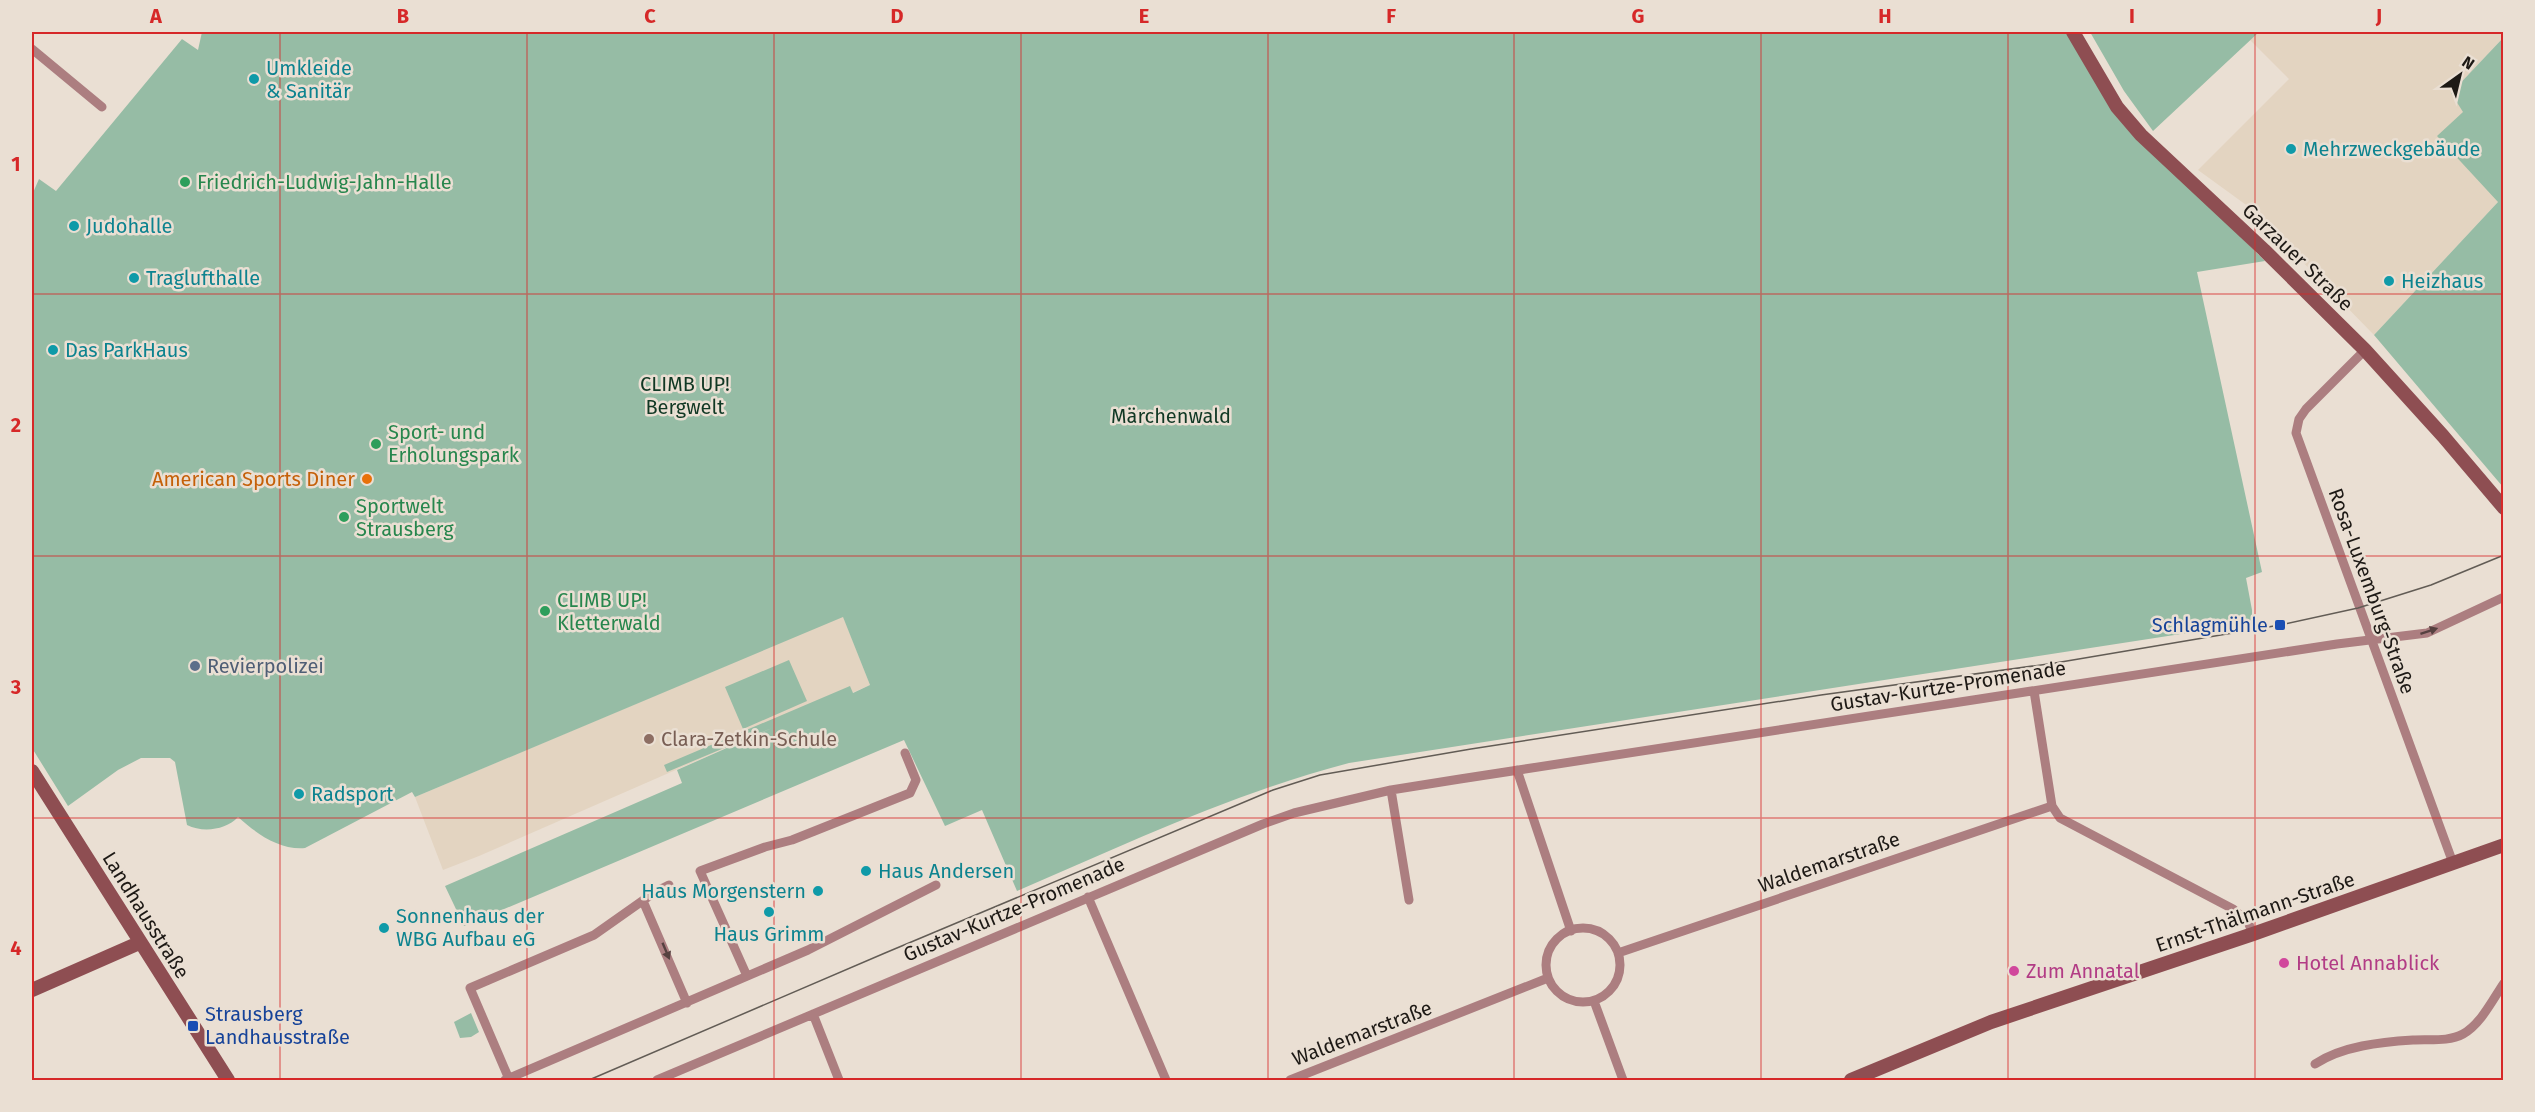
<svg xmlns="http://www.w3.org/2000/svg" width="2535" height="1112" viewBox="0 0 2535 1112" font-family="'Fira Sans',sans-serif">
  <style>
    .built { fill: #e3d4c1 }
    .green { fill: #96bca5 }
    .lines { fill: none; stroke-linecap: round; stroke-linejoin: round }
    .street { stroke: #ac7e80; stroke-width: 9 }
    .secondary { stroke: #8e4e52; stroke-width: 14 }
    .tram { stroke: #625c55; stroke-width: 1.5 }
    .oneway { fill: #564140 }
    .grid { fill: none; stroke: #d62828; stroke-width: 1.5; stroke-opacity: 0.55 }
    .culture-dot { fill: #0f9aa8; stroke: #eadfd3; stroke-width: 2 }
    .leisure-dot { fill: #2e9e5b; stroke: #eadfd3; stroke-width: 2 }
    .food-dot { fill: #e8710a; stroke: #eadfd3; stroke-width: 2 }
    .transit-dot { fill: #1a4fb4; stroke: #eadfd3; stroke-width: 2 }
    .service-dot { fill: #5c6f8a; stroke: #eadfd3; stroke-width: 2 }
    .education-dot { fill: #8d6e63; stroke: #eadfd3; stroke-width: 2 }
    .hotel-dot { fill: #d1479c; stroke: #eadfd3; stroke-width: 2 }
    .labels { text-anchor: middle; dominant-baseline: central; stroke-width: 5; stroke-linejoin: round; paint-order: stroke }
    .culture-label { font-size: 20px; fill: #0d838f; stroke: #eadfd3; text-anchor: start }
    .leisure-label { font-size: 20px; fill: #27864d; stroke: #eadfd3; text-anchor: start }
    .street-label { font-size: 20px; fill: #1d1915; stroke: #eadfd3 }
    .park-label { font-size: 20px; fill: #103824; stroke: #eadfd3 }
    .food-label { font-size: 20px; fill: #c56008; stroke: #eadfd3; text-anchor: end }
    .transit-label { font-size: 20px; fill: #164399; stroke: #eadfd3; text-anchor: end }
    .service-label { font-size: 20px; fill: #4e5e75; stroke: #eadfd3; text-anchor: start }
    .education-label { font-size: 20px; fill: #785e54; stroke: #eadfd3; text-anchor: start }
    .hotel-label { font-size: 20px; fill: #b23c85; stroke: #eadfd3; text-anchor: start }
    .neatline { fill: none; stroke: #d62828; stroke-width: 2 }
    .grid-label { font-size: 20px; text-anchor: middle; font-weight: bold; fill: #d62828 }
  </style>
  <rect width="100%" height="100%" fill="#eadfd3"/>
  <path class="built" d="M2259,32H2503V38L2451,93L2464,111L2498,202L2374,335L2249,207L2198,170L2289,79L2250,40Z
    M843,616L870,685L479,856L443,870L415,797Z"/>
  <path class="green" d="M202,32H2067L2124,122L2265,261L2197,272L2262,572L2246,578L2252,610V623L1349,763C1234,793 1126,844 1017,891L982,810L945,826L904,740L464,926L445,886L682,783L677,770L772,728L667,772L664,765L850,686L853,693L870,685L843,617L415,797L412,792L305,848C279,850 257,834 238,817C226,830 203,833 187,825L175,762L170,758H141L118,770L68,806L32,748V195L39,179L56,191L182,39L198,50Z
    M2090,32H2259L2153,131L2124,91Z
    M2503,38V487L2374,335L2498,202L2437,136L2463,112L2451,93Z
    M789,660L807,701L743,729L725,687Z
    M471,1013L479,1032L471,1037L460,1038L454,1022Z"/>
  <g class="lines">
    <path class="street" d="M32,49L102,107
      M2365,350L2306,409L2299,419L2296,433L2453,863
      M2034,691L2052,806L2060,818L2233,909L2248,922L2253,934
      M1517,770L1571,931
      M1391,790L1409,900
      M1088,897L1166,1080
      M643,901L687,1003
      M1546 965a37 37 0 1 1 74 0a37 37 0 1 1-74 0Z
      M1618,953L2052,806
      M747,976L700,871L765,847L792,840L910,793L916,780L905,753
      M1594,1001L1623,1080
      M813,1014L839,1080
      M2315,1064C2342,1046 2381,1042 2413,1040C2429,1039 2449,1042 2463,1034C2481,1024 2493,999 2504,983
      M509,1079L470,988L594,935L655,892L669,885
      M505,1080L808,950L936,885
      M657,1080L1263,824L1294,813L1391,790L1460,779L2337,644L2427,633L2504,597
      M1290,1080L1548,978"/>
    <path class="secondary" d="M2073,32L2117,107L2141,135L2264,250L2365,350L2443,436L2504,508
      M32,771L228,1080
      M32,990L139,943
      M1851,1080L1991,1022L2253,934L2504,845"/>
    <path class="tram" d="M589,1080L885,953L1273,790L1320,775L1471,749L1821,695L2055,663L2280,625L2358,608L2431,585L2504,555"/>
  </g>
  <defs><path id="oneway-solid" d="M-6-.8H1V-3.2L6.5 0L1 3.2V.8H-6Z" transform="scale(1.5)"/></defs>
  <g class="oneway">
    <use href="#oneway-solid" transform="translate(2429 631) rotate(-18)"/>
    <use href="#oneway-solid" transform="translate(666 951) rotate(67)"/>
  </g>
  <path class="grid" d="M280,32V1080M527,32V1080M774,32V1080M1021,32V1080M1268,32V1080M1514,32V1080M1761,32V1080M2008,32V1080M2255,32V1080M32,294H2504M32,556H2504M32,818H2504"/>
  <g class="culture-dot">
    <circle cx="254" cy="79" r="6"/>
    <circle cx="2291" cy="149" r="6"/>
    <circle cx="74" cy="226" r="6"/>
    <circle cx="134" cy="278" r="6"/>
    <circle cx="2389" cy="281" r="6"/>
    <circle cx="53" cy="350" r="6"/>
    <circle cx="299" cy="794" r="6"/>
    <circle cx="866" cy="871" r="6"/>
    <circle cx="818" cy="891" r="6"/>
    <circle cx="769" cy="912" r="6"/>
    <circle cx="384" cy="928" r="6"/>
  </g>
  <g class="leisure-dot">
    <circle cx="185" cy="182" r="6"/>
    <circle cx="376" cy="444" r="6"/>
    <circle cx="344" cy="517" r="6"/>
    <circle cx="545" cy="611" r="6"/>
  </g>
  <circle class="food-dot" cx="367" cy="479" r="6"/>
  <g class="transit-dot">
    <rect x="2274" y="619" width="12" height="12" rx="3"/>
    <rect x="187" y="1020" width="12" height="12" rx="3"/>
  </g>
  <circle class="service-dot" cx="195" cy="666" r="6"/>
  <circle class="education-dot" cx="649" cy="739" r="6"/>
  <g class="hotel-dot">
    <circle cx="2284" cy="963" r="6"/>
    <circle cx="2014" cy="971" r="6"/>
  </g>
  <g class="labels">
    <g class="culture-label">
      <text x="266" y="68">Umkleide<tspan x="266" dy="23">&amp; Sanitär</tspan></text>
      <text x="2303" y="149">Mehrzweckgebäude</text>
      <text x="86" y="226">Judohalle</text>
      <text x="146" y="278">Traglufthalle</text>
      <text x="2401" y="281">Heizhaus</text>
      <text x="65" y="350">Das ParkHaus</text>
      <text x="311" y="794">Radsport</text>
      <text x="878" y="871">Haus Andersen</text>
      <text x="806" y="891" text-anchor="end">Haus Morgenstern</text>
      <text x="396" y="916">Sonnenhaus der<tspan x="396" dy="23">WBG Aufbau eG</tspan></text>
      <text x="769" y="934" text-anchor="middle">Haus Grimm</text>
    </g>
    <g class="leisure-label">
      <text x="197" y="182">Friedrich-Ludwig-Jahn-Halle</text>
      <text x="388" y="432">Sport- und<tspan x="388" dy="23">Erholungspark</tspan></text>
      <text x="356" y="506">Sportwelt<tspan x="356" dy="23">Strausberg</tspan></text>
      <text x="557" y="600">CLIMB UP!<tspan x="557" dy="23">Kletterwald</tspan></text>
    </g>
    <g class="street-label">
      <text transform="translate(2298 257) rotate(44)">Garzauer Straße</text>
      <text transform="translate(2372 591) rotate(70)">Rosa-Luxemburg-Straße</text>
      <text transform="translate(1948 686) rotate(-9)">Gustav-Kurtze-Promenade</text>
      <text transform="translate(1829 862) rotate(-19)">Waldemarstraße</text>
      <text transform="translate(1014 909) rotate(-23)">Gustav-Kurtze-Promenade</text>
      <text transform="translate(2255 912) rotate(-19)">Ernst-Thälmann-Straße</text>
      <text transform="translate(146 915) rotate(58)">Landhausstraße</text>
      <text transform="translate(1362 1033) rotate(-21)">Waldemarstraße</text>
    </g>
    <g class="park-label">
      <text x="685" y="384">CLIMB UP!<tspan x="685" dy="23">Bergwelt</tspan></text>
      <text x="1171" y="416">Märchenwald</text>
    </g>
    <g class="food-label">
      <text x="355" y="479">American Sports Diner</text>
    </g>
    <g class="transit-label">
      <text x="2268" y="625">Schlagmühle</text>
      <text x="205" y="1014" text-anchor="start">Strausberg<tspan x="205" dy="23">Landhausstraße</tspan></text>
    </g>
    <g class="service-label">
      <text x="207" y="666">Revierpolizei</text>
    </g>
    <g class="education-label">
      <text x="661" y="739">Clara-Zetkin-Schule</text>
    </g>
    <g class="hotel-label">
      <text x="2296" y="963">Hotel Annablick</text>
      <text x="2026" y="971">Zum Annatal</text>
    </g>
  </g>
  <rect width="2535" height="1112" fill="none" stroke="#eadfd3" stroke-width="66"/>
  <g transform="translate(2460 75) rotate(34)" stroke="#eadfd3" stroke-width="4.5" paint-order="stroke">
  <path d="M0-4.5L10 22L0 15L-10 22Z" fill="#1d1915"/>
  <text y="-9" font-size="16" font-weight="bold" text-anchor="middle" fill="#1d1915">N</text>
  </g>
  <rect x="33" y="33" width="2469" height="1046" class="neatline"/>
  <g class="grid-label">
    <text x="156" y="23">A</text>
    <text x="403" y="23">B</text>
    <text x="650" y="23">C</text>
    <text x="897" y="23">D</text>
    <text x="1144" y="23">E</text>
    <text x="1391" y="23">F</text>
    <text x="1638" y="23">G</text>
    <text x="1885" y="23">H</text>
    <text x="2132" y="23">I</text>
    <text x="2379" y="23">J</text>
    <text x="16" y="171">1</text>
    <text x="16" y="432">2</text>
    <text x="16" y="694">3</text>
    <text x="16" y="955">4</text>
  </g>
</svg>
